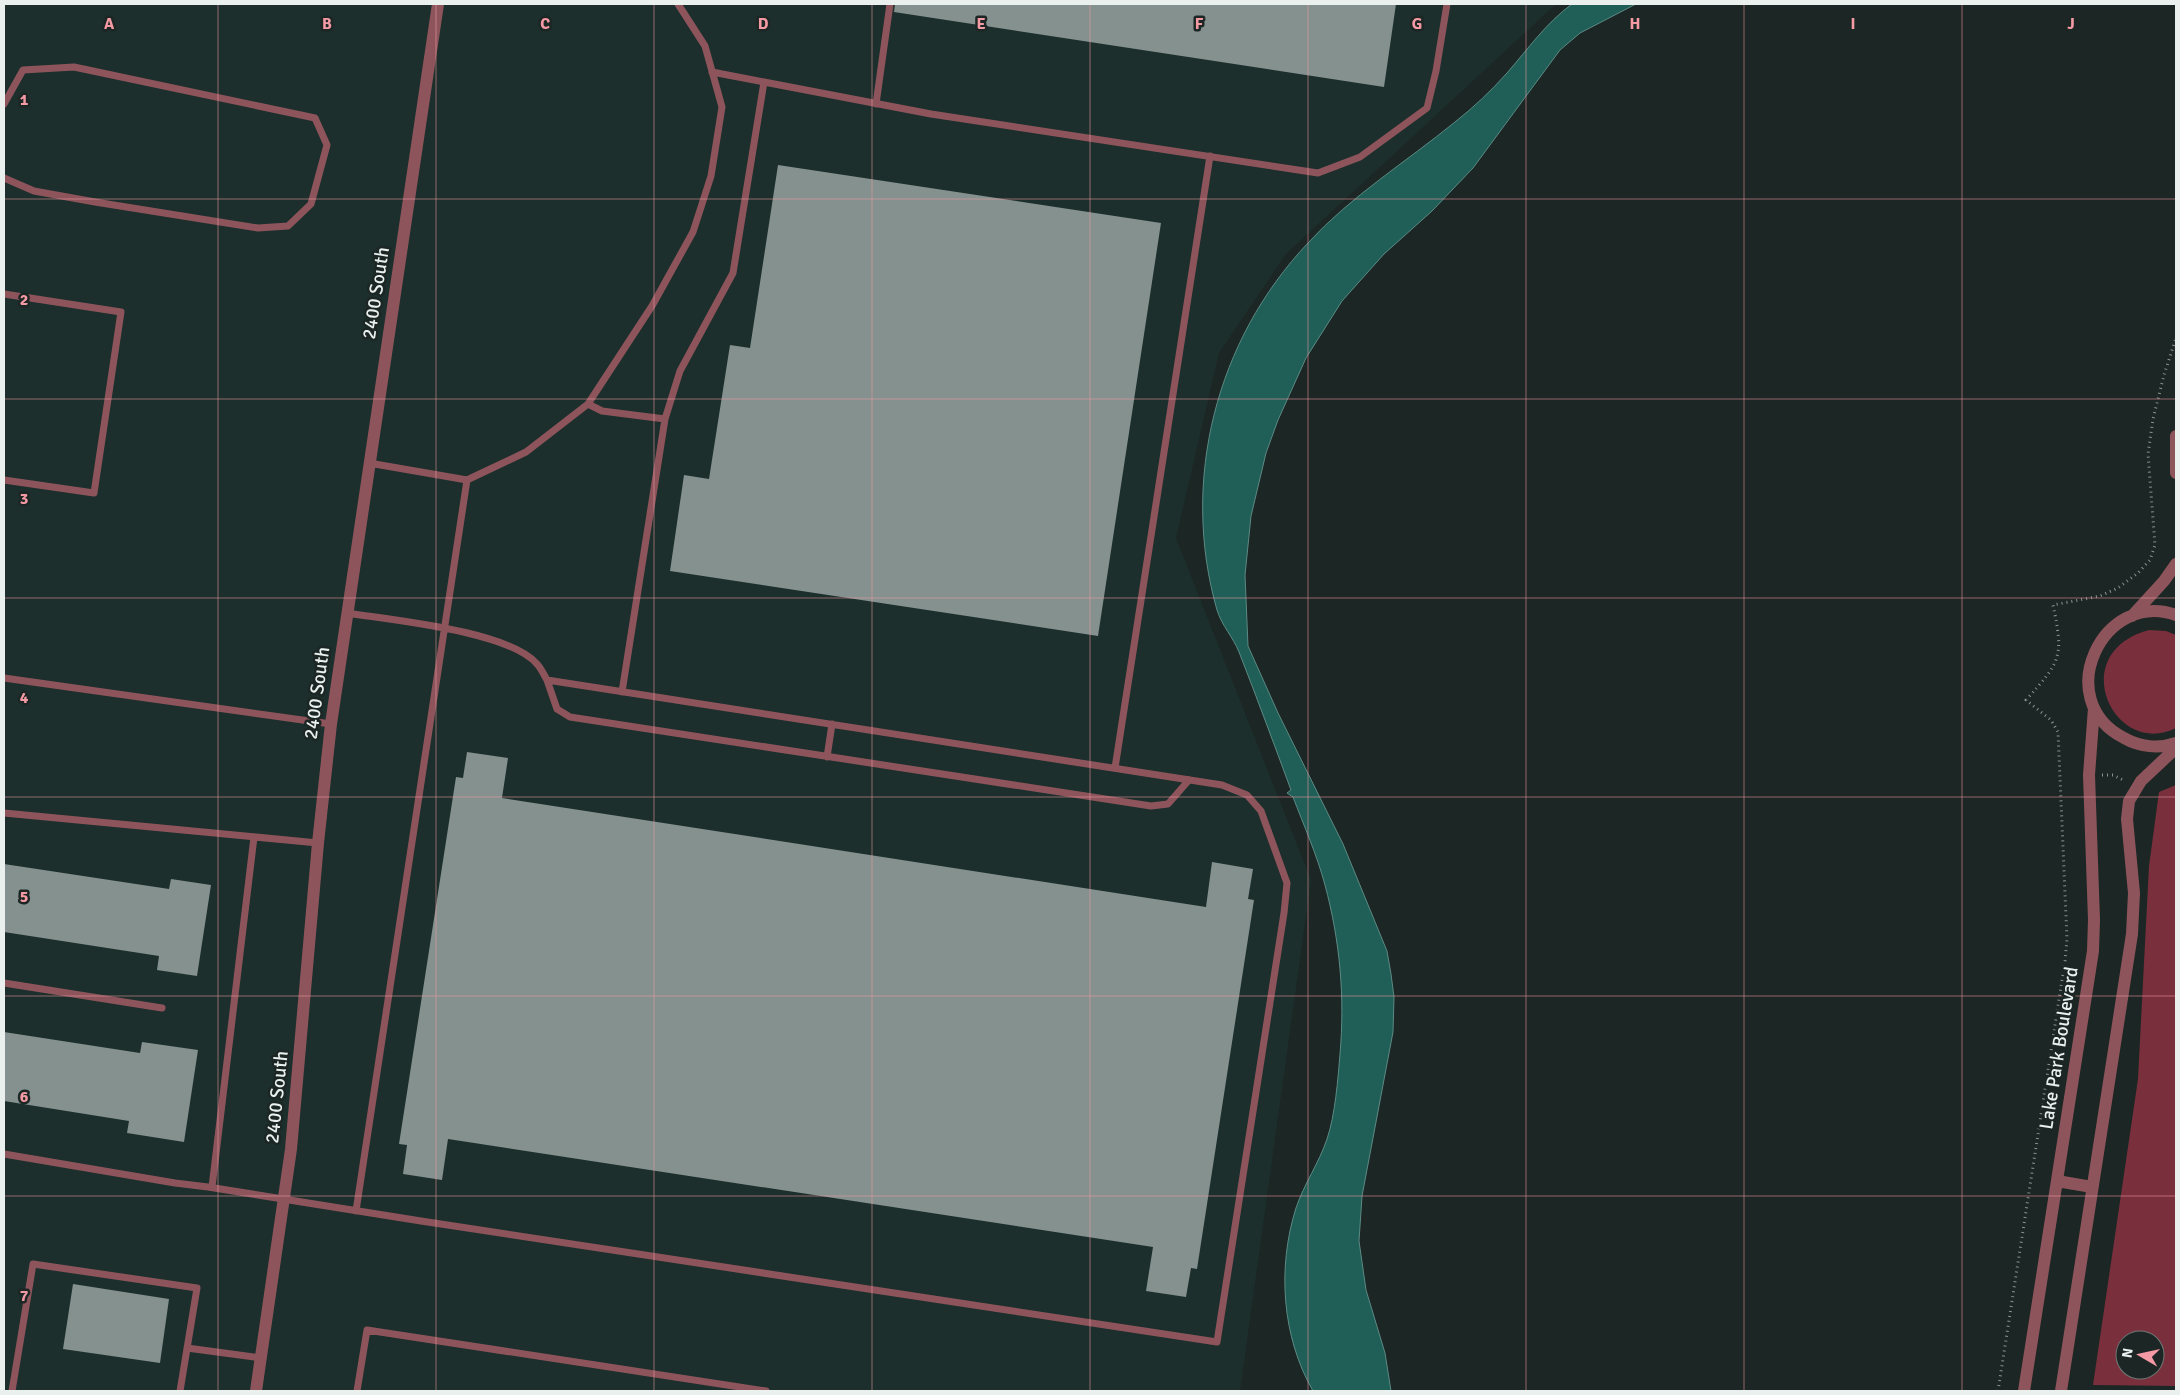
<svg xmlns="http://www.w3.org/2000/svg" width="2180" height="1395" viewBox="0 0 2180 1395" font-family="Signika,sans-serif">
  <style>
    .built { fill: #1c2f2c }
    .green { fill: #79303c; fill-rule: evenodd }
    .water { fill: #205f57; stroke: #5c8a84 }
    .building { fill: #84918e }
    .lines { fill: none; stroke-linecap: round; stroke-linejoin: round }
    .path { stroke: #8b9391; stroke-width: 3; stroke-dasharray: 1 4; stroke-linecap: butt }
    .service { stroke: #8d555b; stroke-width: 7 }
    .tertiary { stroke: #8d555b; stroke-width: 12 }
    .grid { fill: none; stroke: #f49aa4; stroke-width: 1; stroke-opacity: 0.55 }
    .labels { text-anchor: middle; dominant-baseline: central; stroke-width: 5; stroke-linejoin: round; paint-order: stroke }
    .street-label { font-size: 19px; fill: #e9f0ee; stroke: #1c2624 }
    .grid-label { font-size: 16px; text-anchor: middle; font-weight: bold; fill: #f49aa4; stroke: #1c2624; stroke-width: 5; stroke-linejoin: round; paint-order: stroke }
  </style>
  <rect width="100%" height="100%" fill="#1c2624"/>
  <path class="built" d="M4,4H1556L1286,254L1219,353L1176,538L1311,880L1240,1391H4Z"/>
  <path class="green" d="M2149,630L2166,631L2176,635V728C2114,759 2064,653 2149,630Z
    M2176,785V1386L2093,1385L2138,1079L2149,866L2159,792ZM2125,1340H2155V1370H2125Z"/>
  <path class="water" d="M1572,4H1636L1580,33L1560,50L1473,168L1432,211L1384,254L1342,301L1306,358L1278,420L1266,453L1251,516L1245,575L1248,646L1278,713L1343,844L1387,951L1391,974L1394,997L1393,1032L1362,1196L1359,1241L1366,1290L1385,1353L1391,1391H1313C1282,1337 1277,1268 1296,1208C1304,1184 1319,1163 1327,1139C1335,1116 1338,1079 1340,1054C1345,997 1340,941 1325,885C1317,855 1304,826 1293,797L1287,793L1291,790C1274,744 1257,698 1239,652C1233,637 1222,626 1217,610C1180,481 1216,340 1308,243C1351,196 1406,162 1455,122C1474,107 1491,91 1507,73C1528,49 1546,23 1572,4Z"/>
  <path class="building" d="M895,4H1396L1384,87L894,12Z
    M778,165L1161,223L1098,636L670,571L684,475L709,479L730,345L750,348Z
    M467,752L508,758L502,798L1206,907L1212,862L1253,869L1248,899L1254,900L1197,1269L1191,1268L1186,1297L1146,1291L1153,1247L448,1139L442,1180L403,1174L407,1145L399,1144L456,777L463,778Z
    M4,864L169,889L171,879L211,885L197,976L157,970L159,956L4,932Z
    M4,1032L140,1053L142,1042L198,1050L184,1142L127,1133L129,1121L4,1101Z
    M73,1284L169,1299L160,1363L63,1349Z"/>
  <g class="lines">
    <path class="path" d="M2102,775H2113L2125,781
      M1998,1391L2065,961L2067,939L2058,732L2051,720L2026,700C2061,661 2064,657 2053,605L2100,596L2118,588L2138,573L2150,560L2155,545L2148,454L2153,419L2164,375L2176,338"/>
    <path class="service" d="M712,72L931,114L1318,173L1360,157L1427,108L1436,71L1447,4
      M4,104L23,70L74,67L315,118L327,145L311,204L288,226L258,228L95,202L34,191L4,178
      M876,104L890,4
      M4,294L121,312L94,493L4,480
      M588,404L602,411L665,419L622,692
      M665,419L680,371L733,273L764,82
      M369,463L467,480L526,452L588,404L652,306L693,232L711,176L722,107L705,46L678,4
      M4,678L331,724
      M547,680L557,709L570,717L1151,806L1168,804L1189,780
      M827,757L832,724
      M1115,768L1210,156
      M4,813L318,843
      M4,983L162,1008
      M4,1154L175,1183L208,1187L421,1221L1217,1342L1284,913L1287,883L1261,811L1247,795L1222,785L547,680C544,675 541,668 537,664C509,631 391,620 347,613
      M212,1187L254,837
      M356,1211L467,480
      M187,1348L261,1358
      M12,1391L33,1264L197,1288L180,1391
      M357,1391L367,1330L766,1391"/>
    <path class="tertiary" d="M2176,436V473
      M2176,615C2103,589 2050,700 2124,738C2140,747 2159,749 2176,743
      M2132,616L2164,581L2176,564
      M2057,1181L2092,1187
      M256,1391L291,1149L318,843L331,724L438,4
      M2024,1391L2093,951L2094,920L2089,775L2094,708
      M2061,1391L2132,934L2134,893L2127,819L2129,801L2141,781L2176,748"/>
  </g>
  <path class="grid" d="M218,4V1391M436,4V1391M654,4V1391M872,4V1391M1090,4V1391M1308,4V1391M1526,4V1391M1744,4V1391M1962,4V1391M4,199H2176M4,399H2176M4,598H2176M4,797H2176M4,996H2176M4,1196H2176"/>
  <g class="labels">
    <g class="street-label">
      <text transform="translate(376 293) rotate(-81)">2400 South</text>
      <text transform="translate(317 693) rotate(-82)">2400 South</text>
      <text transform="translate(2059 1048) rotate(-81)">Lake Park Boulevard</text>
      <text transform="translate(277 1097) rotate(-84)">2400 South</text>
    </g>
  </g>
  <g class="grid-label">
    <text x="109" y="29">A</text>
    <text x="327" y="29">B</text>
    <text x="545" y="29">C</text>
    <text x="763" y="29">D</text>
    <text x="981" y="29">E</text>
    <text x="1199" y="29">F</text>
    <text x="1417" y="29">G</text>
    <text x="1635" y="29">H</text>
    <text x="1853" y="29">I</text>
    <text x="2071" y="29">J</text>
    <text x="24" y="105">1</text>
    <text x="24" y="305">2</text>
    <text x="24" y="504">3</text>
    <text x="24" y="703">4</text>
    <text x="24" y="902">5</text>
    <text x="24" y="1102">6</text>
    <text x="24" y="1301">7</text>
  </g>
  <rect width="2180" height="1395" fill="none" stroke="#e9f0ee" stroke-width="10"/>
  <g transform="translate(2140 1355) rotate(279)"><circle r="24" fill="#1c2624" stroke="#6e7775"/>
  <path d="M0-4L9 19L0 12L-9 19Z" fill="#f49aa4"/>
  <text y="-8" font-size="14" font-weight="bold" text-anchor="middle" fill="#e9f0ee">N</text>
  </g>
</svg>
